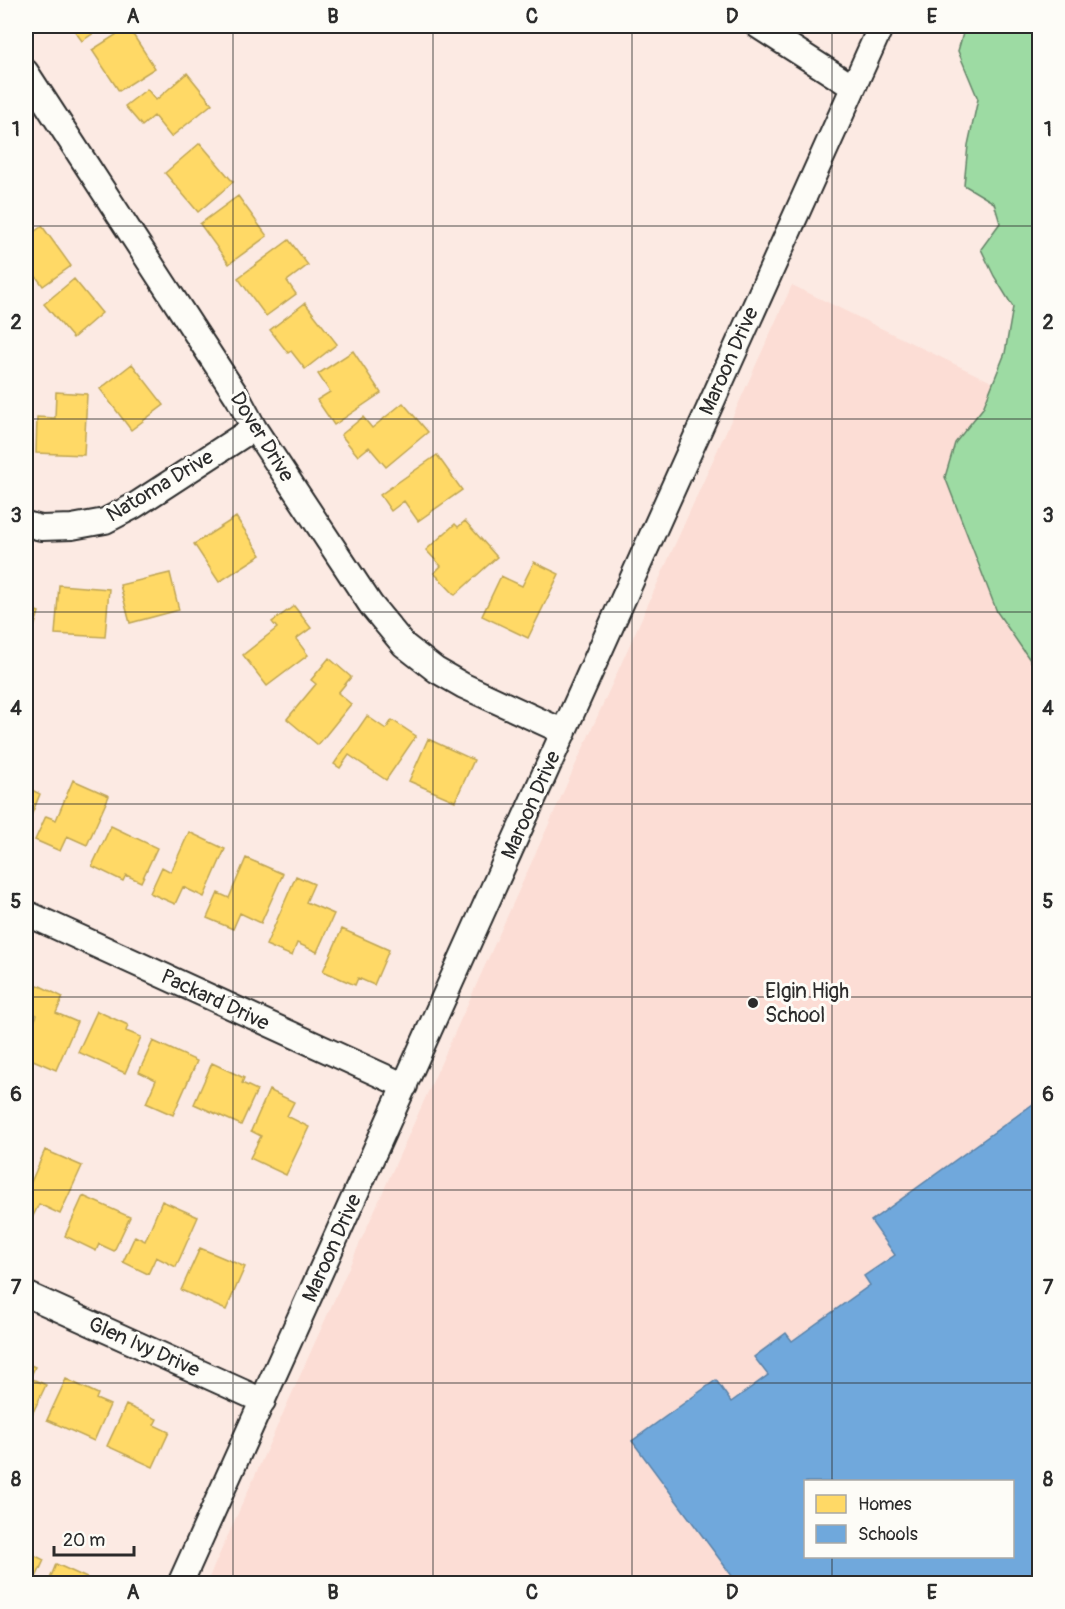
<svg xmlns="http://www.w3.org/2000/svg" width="1065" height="1609" viewBox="0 0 1065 1609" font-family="Pangolin,sans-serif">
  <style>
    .built { fill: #fcddd5; fill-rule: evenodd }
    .green { fill: #9ddba3; stroke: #648367; stroke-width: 1.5 }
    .homes { fill: #ffd966; stroke: #bfa554; stroke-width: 1.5 }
    .schools { fill: #6fa8dc; stroke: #5b82a7; stroke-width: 1.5; fill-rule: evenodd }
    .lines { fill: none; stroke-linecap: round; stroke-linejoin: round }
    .minor-casing { stroke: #2b2b2b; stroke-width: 28 }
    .minor { stroke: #fdfcf7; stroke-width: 24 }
    .grid { fill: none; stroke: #2b2b2b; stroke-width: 1.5; stroke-opacity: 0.55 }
    .poi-dot { fill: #2b2b2b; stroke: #fdfcf7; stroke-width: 2 }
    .labels { text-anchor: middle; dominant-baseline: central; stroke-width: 6; stroke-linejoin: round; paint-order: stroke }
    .street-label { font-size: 21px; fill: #2b2b2b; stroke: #fdfcf7 }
    .poi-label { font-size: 21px; fill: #2b2b2b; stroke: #fdfcf7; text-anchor: start }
    .neatline { fill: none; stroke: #2b2b2b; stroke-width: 2 }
    .grid-label { font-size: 20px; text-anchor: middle; font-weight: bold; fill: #2b2b2b }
  </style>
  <rect width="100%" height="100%" fill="#fceae3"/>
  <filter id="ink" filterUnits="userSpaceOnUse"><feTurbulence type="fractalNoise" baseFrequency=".0167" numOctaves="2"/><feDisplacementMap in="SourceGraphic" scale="12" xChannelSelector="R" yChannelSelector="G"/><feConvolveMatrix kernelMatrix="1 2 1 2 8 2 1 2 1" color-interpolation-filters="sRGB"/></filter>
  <g filter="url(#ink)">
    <path class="built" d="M792,285L1039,405V1583L206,1584ZM806,1482H1012V1556H806Z"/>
    <path class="green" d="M965,26H1039V673L997,612L945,477L955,443L983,408L1005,353L1013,307L994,276L981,249L1000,223L994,203L964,185L968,145L978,99L958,51Z"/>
    <path class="homes" d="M71,26H104L82,41Z
      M128,27L155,68L119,91L92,50Z
      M187,73L212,104L171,137L154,116L142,126L125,106L147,89L156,100Z
      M200,143L233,182L198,212L165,173Z
      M238,196L267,236L229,264L200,224Z
      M42,226L71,266L43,286L32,271L26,275V238Z
      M289,240L308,265L287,281L296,294L266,316L238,278Z
      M74,279L102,313L73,338L44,304Z
      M305,303L337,344L305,369L291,351L288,353L270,330Z
      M353,351L381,393L334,425L317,400L330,392L318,374Z
      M132,364L164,405L131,430L100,389Z
      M56,392L87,394L84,455L36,453L37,417L55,418Z
      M403,403L428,432L386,467L369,447L358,456L341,435L363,417L372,428Z
      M437,455L462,490L418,521L404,501L391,511L380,495Z
      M236,517L261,555L219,582L194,544Z
      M465,521L497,557L455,595L434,573L441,566L426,550L455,524L458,527Z
      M534,562L559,574L528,638L482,616L501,576L522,586Z
      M170,573L179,610L130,623L120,585Z
      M59,585L109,589L105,637L55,634Z
      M294,606L311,628L296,639L308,655L267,686L243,655L277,628L272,622Z
      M26,607L39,612L26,652Z
      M329,658L351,677L338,693L351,704L318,745L287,719L316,684L311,680Z
      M367,716L386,729L392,720L416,736L386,780L349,755L340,768L334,764Z
      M428,739L474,760L455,801L409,781Z
      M73,780L109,796L87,845L67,836L60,851L35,840L46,816L56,820Z
      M26,787L40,794L26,828Z
      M111,826L157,848L141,882L126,875L123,881L92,866Z
      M189,832L225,849L204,897L183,887L175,904L150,893L162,867L171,872Z
      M246,858L283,874L261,923L240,913L233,929L207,918L218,893L229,898Z
      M296,876L314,884L306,902L334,914L317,952L297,943L292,956L266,945Z
      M342,929L389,950L374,985L358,978L355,985L323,971Z
      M38,985L63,997L56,1013L77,1022L56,1070L26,1057V1040L37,1015L27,1010Z
      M97,1011L128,1025L126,1031L141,1037L125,1073L78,1052Z
      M153,1041L197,1061L173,1115L146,1103L156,1080L139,1072Z
      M212,1063L244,1078L242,1083L257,1090L241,1125L194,1104Z
      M269,1090L294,1102L287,1116L309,1127L286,1175L250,1158L261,1136L251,1131Z
      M45,1150L82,1166L60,1214L39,1204L31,1220L26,1218V1188L28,1189Z
      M83,1196L130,1217L114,1251L99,1244L96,1251L65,1236Z
      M162,1201L198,1217L176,1267L156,1257L148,1274L123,1262L135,1236L145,1241Z
      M200,1248L245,1267L226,1310L181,1290Z
      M26,1363L35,1367L30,1378L46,1385L26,1427Z
      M66,1379L98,1394L96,1399L110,1405L94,1441L47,1420Z
      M126,1405L157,1419L154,1425L169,1432L153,1467L107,1446Z
      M26,1551L44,1560L33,1584H26Z
      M56,1564L100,1584H48Z"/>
    <path class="schools" d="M1040,1099V1584H738L632,1441L716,1380L731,1402L768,1375L754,1357L786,1333L792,1341L870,1285L864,1276L895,1255L871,1221ZM806,1482H1012V1556H806Z"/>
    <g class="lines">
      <defs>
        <path id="minor" d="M758,26L853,87
          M26,72L238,398L254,428L371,605L404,645L436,670L464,686L564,732
          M26,524L41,528L72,527L105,521L134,506L254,428
          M26,913L405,1086
          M26,1294L263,1401
          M180,1584C415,1065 645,544 881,26"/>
      </defs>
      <use href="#minor" class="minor-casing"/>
      <use href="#minor" class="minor"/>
    </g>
  </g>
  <path class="grid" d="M233,26V1584M433,26V1584M632,26V1584M832,26V1482M26,226H1040M26,419H1040M26,612H1040M26,804H1040M26,997H1040M26,1190H1040M26,1383H1040M832,1556V1584"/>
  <circle class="poi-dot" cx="753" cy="1003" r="6"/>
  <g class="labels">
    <g class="street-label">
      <text transform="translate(729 361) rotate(-66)">Maroon Drive</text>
      <text transform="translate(262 437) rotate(58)">Dover Drive</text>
      <text transform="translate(160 486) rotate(-31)">Natoma Drive</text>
      <text transform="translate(531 805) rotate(-66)">Maroon Drive</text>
      <text transform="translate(215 1000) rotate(25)">Packard Drive</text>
      <text transform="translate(332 1248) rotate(-66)">Maroon Drive</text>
      <text transform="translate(144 1347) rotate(24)">Glen Ivy Drive</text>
    </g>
    <g class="poi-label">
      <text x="765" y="991">Elgin High<tspan x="765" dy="24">School</tspan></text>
    </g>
  </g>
  <rect width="1065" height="1609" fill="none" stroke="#fdfcf7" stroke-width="66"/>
  <rect x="804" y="1480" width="210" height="78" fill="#fdfcf7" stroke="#a9a8a5" stroke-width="1.5"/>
  <rect x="816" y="1495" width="30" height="18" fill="#ffd966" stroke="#a9a8a5" stroke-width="1.5"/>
  <text x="858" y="1510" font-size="18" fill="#2b2b2b">Homes</text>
  <rect x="816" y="1525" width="30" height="18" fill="#6fa8dc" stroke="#a9a8a5" stroke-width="1.5"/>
  <text x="858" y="1540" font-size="18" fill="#2b2b2b">Schools</text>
  <path d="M54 1546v9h80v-9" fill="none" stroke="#2b2b2b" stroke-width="3"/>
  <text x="63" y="1546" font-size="18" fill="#2b2b2b" stroke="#fdfcf7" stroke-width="4.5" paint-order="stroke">20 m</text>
  <rect x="33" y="33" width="999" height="1543" class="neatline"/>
  <g class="grid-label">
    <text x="133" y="23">A</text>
    <text x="333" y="23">B</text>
    <text x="532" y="23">C</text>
    <text x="732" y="23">D</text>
    <text x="932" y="23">E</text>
    <text x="16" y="136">1</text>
    <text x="1048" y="136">1</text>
    <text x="16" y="329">2</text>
    <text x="1048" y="329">2</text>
    <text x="16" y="522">3</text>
    <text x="1048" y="522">3</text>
    <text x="16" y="715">4</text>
    <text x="1048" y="715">4</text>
    <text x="16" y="908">5</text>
    <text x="1048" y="908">5</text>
    <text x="16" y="1101">6</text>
    <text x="1048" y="1101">6</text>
    <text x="16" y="1294">7</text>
    <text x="1048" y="1294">7</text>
    <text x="16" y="1486">8</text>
    <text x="1048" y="1486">8</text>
    <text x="133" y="1599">A</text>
    <text x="333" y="1599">B</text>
    <text x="532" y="1599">C</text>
    <text x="732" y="1599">D</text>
    <text x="932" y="1599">E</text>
  </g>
</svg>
